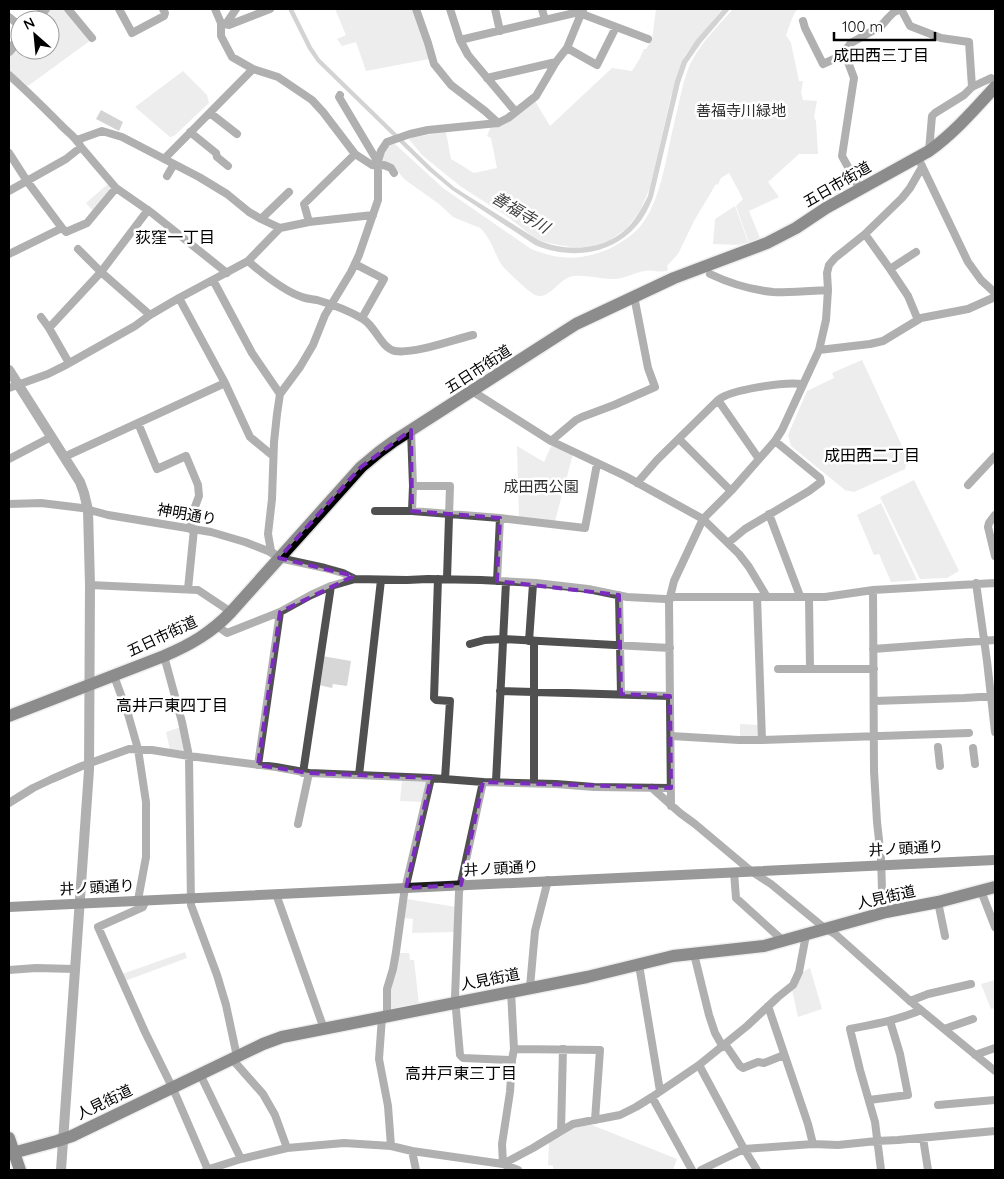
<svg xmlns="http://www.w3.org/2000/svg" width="1004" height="1179" viewBox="0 0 1004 1179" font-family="Quicksand,'Noto Sans JP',sans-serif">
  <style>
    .green { fill: #d7d7d7 }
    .water { fill: #9e9e9e }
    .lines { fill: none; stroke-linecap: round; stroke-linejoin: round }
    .primary-casing { stroke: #dbdbdb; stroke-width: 15 }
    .minor { stroke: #505050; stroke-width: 8 }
    .tertiary { stroke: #505050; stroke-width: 10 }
    .secondary { stroke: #1d1d1d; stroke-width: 10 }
    .primary { stroke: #000; stroke-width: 12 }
    .marked { fill: none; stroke: #7b2cbf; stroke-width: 4; stroke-dasharray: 10 6; stroke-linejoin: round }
    .labels { text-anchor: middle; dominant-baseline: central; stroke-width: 5; stroke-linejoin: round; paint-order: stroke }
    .park-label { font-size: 15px; fill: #2e2e2e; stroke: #fff }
    .street-label { font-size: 15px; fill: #000; stroke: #fff }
    .neighbourhood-label { font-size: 16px; fill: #000; stroke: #fff }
    .water-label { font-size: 16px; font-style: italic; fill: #3f3f3f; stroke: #fff }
  </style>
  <rect width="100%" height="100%" fill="#fff"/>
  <path class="green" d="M49,9H65L91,40L28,86L9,70V57L20,44V50H50V20H40Z
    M335,9H415L429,59L366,71L356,42L342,46L337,39L346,35Z
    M656,9H722L685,55L671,96L650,188L640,211L626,229L610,240L594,246L577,248L553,244L537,240L508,217L460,186L422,155L408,138L446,132L451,159L474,173L497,168L491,138L487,136L491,126L535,101L550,126L612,68L632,71L640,58L644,49H646L652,40Z
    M733,9H797L793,16L786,35L791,43L799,81H803L801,92L803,100L817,101L814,117L816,121L818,154H799L768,182L779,197L749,211L760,238L749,243L736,206L743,199L729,173L721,178L718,185L716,184L694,221L678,254L667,266L668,270C660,274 654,269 645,271C635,272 622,280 612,279C600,279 587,275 574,276C558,278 550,301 535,295C531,294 503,268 501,264C494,252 491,238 480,228L453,217L439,204L404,179L392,164L382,161L385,150L390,144H395L443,188L531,249C554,258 574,261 598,253C612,249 626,240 637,230C658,209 665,165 671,137C675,120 679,102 683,85C686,76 688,67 693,59C703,40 719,25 733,9Z
    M183,71L207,95L209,103L174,136L170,137L135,107Z
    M109,183L115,187L94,212L86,203Z
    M735,206L748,242L738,245L713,244L715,219Z
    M862,360L908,459L905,469L854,492L845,490L791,446L788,435L807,391L834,378L832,373Z
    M552,444L573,454L555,521L519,518L517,446L544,462Z
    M914,480L959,571L947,578L920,579L880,497Z
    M881,503L917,580L891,582L879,554L874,555L857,515Z
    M322,656L351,661L347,686L333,684L332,688L319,685Z
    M740,724L758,725V738L740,736Z
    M181,727L185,752L170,750L166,732Z
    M402,781L427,782L424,802L400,801Z
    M407,899L456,907L454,932L412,933L413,919L404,918Z
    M185,952L187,958L125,981L122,974Z
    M399,953H409L410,960H414L419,1004L390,1009V990Z
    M810,968L822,1009L798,1017L792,990L801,973Z
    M995,980V1008L991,1009L981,984Z
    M592,1125L677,1159L673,1170H553V1166L548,1165L549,1142C565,1131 572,1127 592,1125Z"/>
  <path class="water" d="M288,9H293L312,47L320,59L432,168L454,187L538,240C570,254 612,250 634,220C640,212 644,204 648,196L675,81L682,61L696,40L723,9H730L701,43L687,63L680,83L653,197C649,207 645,216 638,224C613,255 570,260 535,245L452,190L429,171L317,62L308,49Z
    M101,110L123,122L119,131L96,119Z"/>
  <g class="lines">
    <defs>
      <path id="primary" d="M9,716L164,656C190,645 211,633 231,612L361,467L379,452L394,441L576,324L674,278L767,243L796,228L826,208L929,151C954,133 974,110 995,87
        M9,1138L20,1170
        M9,1154L57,1141L72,1136L263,1044L282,1037L587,977L673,956L764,946L886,912L938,902L995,887"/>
    </defs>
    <use href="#primary" class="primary-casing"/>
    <path class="minor" d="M68,9L92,38
      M119,9L132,33L164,16L165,13L163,9
      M215,9L221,23V36L232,57L253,69L278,77L312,100L323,112L355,154L372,165L379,166L384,165L391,168L394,173
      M416,9L428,43L434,64L451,85L485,111L498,123
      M450,9L460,40L468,55L515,111
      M495,9L500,31
      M542,9L545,20
      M901,9L910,26L941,38L969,42L972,87
      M582,14L648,39
      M9,17L20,26
      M803,21L805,28L823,64L845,54
      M226,24L229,25L270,9
      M223,25L226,24L236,9
      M460,40L583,11
      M567,48L597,65L616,27
      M9,75C27,91 43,107 60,124C67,132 76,137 81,147L116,188L152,213L227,273
      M487,78L556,62
      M340,95L339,97L376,159L378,161
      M210,113L237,134
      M190,132L216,153L217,157L228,166
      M77,140L102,131L122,137L199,177L227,194L249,212L261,219L280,228L309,222L373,215
      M929,151L932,116L935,113L964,95L972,87L991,78L995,82
      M9,153L27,181L62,228L66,232L87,223L116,188
      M164,159L253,69
      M921,164L968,262L981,280L995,293
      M167,176L174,164
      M860,189L842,156L854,78L845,54L847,48L851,43L881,26L888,18L894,12L901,9
      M9,191L66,159L81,147
      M261,219L289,192
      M309,222L304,204L355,154
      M865,234L890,269L908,296L918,320
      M78,249L101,272L150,315
      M9,254L62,228
      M248,261C263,274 284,291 302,297C307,299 312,299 317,300C331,304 351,312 363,319C376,327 381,348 395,351C415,354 452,340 473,335
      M355,264L384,279L362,318
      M890,269L916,252
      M710,274C729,283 752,290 773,292C791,293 810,291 828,290
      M213,280L252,353L280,394
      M179,298L225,383L250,437L273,456
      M41,317L49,328L69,363
      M49,328L101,272L148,210
      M819,350L870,344L883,341L921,318L968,309L995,297
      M9,388L48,374L64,366L135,326L150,315L179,298L248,261L280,228
      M472,391L551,441L625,476L703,519L739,554L749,567L767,597
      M718,400L759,459
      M138,423L157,469L186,456L198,485L199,496L193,512L190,529
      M411,430L413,486L412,511
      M679,439L731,491
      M551,441L576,420L582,417L614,405L655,387L648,368L634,296
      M64,457L225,383
      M9,459L51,437
      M637,483L657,460L718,400C731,389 785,382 802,384
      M968,485L995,456
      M413,486H450L447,579
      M9,504L41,503L82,508L108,515L211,532L245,542L268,551L279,558L325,568L343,573L355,579
      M375,511H412L500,518L585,528L597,464
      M769,514L800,596
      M995,515L989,523L988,527L995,556
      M728,543L745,529L809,491L821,482L820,478L775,441
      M279,558L271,551L268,534L272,499L274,442L277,414L280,394L300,367L313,345L325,315L351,272L359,255L378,200V161L381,151L387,142L410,134L428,130L498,123L508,118L536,96L556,62L567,48L583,9
      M438,579L434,698L436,700L450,701L445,779
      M497,581L500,518
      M976,583L987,661L995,732
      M90,585L198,590L231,612
      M188,589L194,529
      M873,590L874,771L877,822L881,858L882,890L886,912
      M619,595L621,694
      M757,597L762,740
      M809,597L810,669
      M217,626L227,633L280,612L311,595L331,586L355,579L407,580L428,579L481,580L536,583L588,589L627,597L665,599L674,597H825L873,590L995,583
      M529,641L533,584
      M470,644L485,640L503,639L670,648
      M873,649L995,640
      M164,656L182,722L189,756L191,905L217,975L226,1005L236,1052L238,1056
      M778,669H874
      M114,676L128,714L138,749L146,802V857L138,900
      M500,691L670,696
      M874,701L964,698L995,696
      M671,736L739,740H762L969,733
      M938,747L940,766
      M973,748L975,764
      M258,765L280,612
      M303,773L331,586
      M359,775L381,580
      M496,781L506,582
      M483,782L459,892L455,998L460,1055L463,1058L512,1060
      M534,783V641
      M652,788L680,813L695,824L751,871L771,884L822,926L835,934L910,1001L995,1071
      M9,803L33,788L52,779L82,766L129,749L152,750L189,756L276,767L309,773L431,778L483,782L556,784L594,787L671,788
      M671,806L669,601L674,581L703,519L731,491L775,441L782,430L819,350L826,320L828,290L827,273L829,265L835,258L865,234L902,198L910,188L922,167
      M298,824L309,773
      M734,872L736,898L779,937
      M981,891L995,927
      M276,894L324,1029
      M146,900L143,907L98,927L145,1032L174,1091L208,1170
      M938,902L945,936
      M694,954L709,1015L715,1033L723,1047
      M639,965L660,1091
      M9,970L36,968L75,969
      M530,987L535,931L548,880
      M511,991L514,1049L512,1060L510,1092L502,1144L503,1164L533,1148L561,1131L573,1124L620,1115L636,1107L652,1097L699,1065L747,1026L778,997L793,985L799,972L806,935
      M910,1001L928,994L971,984
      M768,1006L808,1124L813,1144
      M387,1016V989L393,969L396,952L404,894L431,778
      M382,1017L379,1059L388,1106L391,1146
      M944,1029L973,1019
      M725,1044L740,1066L743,1068L758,1062L764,1063L784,1055
      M514,1049L600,1050L595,1120
      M975,1055L995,1048
      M232,1059L263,1094L275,1115L287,1148
      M699,1065L744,1149L757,1170
      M200,1074L241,1159
      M652,1097L692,1170
      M869,1100L908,1095L900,1054L890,1021
      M938,1105L995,1100
      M561,1131L563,1049
      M923,1138L928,1170
      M412,1151L416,1170
      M206,1170L241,1159L287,1148L344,1143L391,1146L412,1151L503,1164L518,1170
      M701,1170L744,1149L813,1144L838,1145L877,1141L898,1140L995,1131
      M881,1170L875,1122L860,1070L850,1029C875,1024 898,1020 921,1010"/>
    <path class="tertiary" d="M35,20L45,9
      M9,51L20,38
      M9,370L80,482L84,493L88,510L90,585L89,770L61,1170"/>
    <path class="secondary" d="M9,907L995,860"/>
    <use href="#primary" class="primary"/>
  </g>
  <path d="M0 0H1004V1179H0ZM411,430L412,511L500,518L497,581L619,595L621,694L670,696L671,788L483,782L461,885L406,888L431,778L309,773L258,765L280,612L354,576L279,558L361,467Z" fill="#fff" fill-opacity=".55" fill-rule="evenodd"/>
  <path class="marked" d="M411,430L412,511L500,518L497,581L619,595L621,694L670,696L671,788L483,782L461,885L406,888L431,778L309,773L258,765L280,612L354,576L279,558L361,467Z"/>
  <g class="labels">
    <g class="park-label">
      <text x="741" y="110">善福寺川緑地</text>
      <text x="541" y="486">成田西公園</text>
    </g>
    <g class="street-label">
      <text transform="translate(837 184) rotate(-30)">五日市街道</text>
      <text transform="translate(478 369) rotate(-33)">五日市街道</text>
      <text transform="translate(187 514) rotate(10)">神明通り</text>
      <text transform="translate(162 636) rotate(-25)">五日市街道</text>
      <text transform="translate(906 848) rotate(-3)">井ノ頭通り</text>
      <text transform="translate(501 868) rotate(-3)">井ノ頭通り</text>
      <text transform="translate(97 887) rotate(-3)">井ノ頭通り</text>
      <text transform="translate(886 897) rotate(-13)">人見街道</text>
      <text transform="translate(490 979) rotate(-11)">人見街道</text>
      <text transform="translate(104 1102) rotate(-26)">人見街道</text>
    </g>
    <g class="neighbourhood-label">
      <text x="881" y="55">成田西三丁目</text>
      <text x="175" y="237">荻窪一丁目</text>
      <text x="872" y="455">成田西二丁目</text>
      <text x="172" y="705">高井戸東四丁目</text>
      <text x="461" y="1073">高井戸東三丁目</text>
    </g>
    <g class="water-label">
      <text transform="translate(521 212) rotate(31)">善福寺川</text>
    </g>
  </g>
  <rect width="1004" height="1179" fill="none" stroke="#000000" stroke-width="20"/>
  <g transform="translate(35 35) rotate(333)"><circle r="24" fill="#ffffff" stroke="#999999"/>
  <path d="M0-4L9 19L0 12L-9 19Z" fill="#000000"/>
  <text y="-8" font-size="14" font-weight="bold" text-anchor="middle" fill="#000000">N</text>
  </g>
  <path d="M834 32v8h101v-8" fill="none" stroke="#000000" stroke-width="2.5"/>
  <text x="842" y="32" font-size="15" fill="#000000" stroke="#ffffff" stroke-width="4" paint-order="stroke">100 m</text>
</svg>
